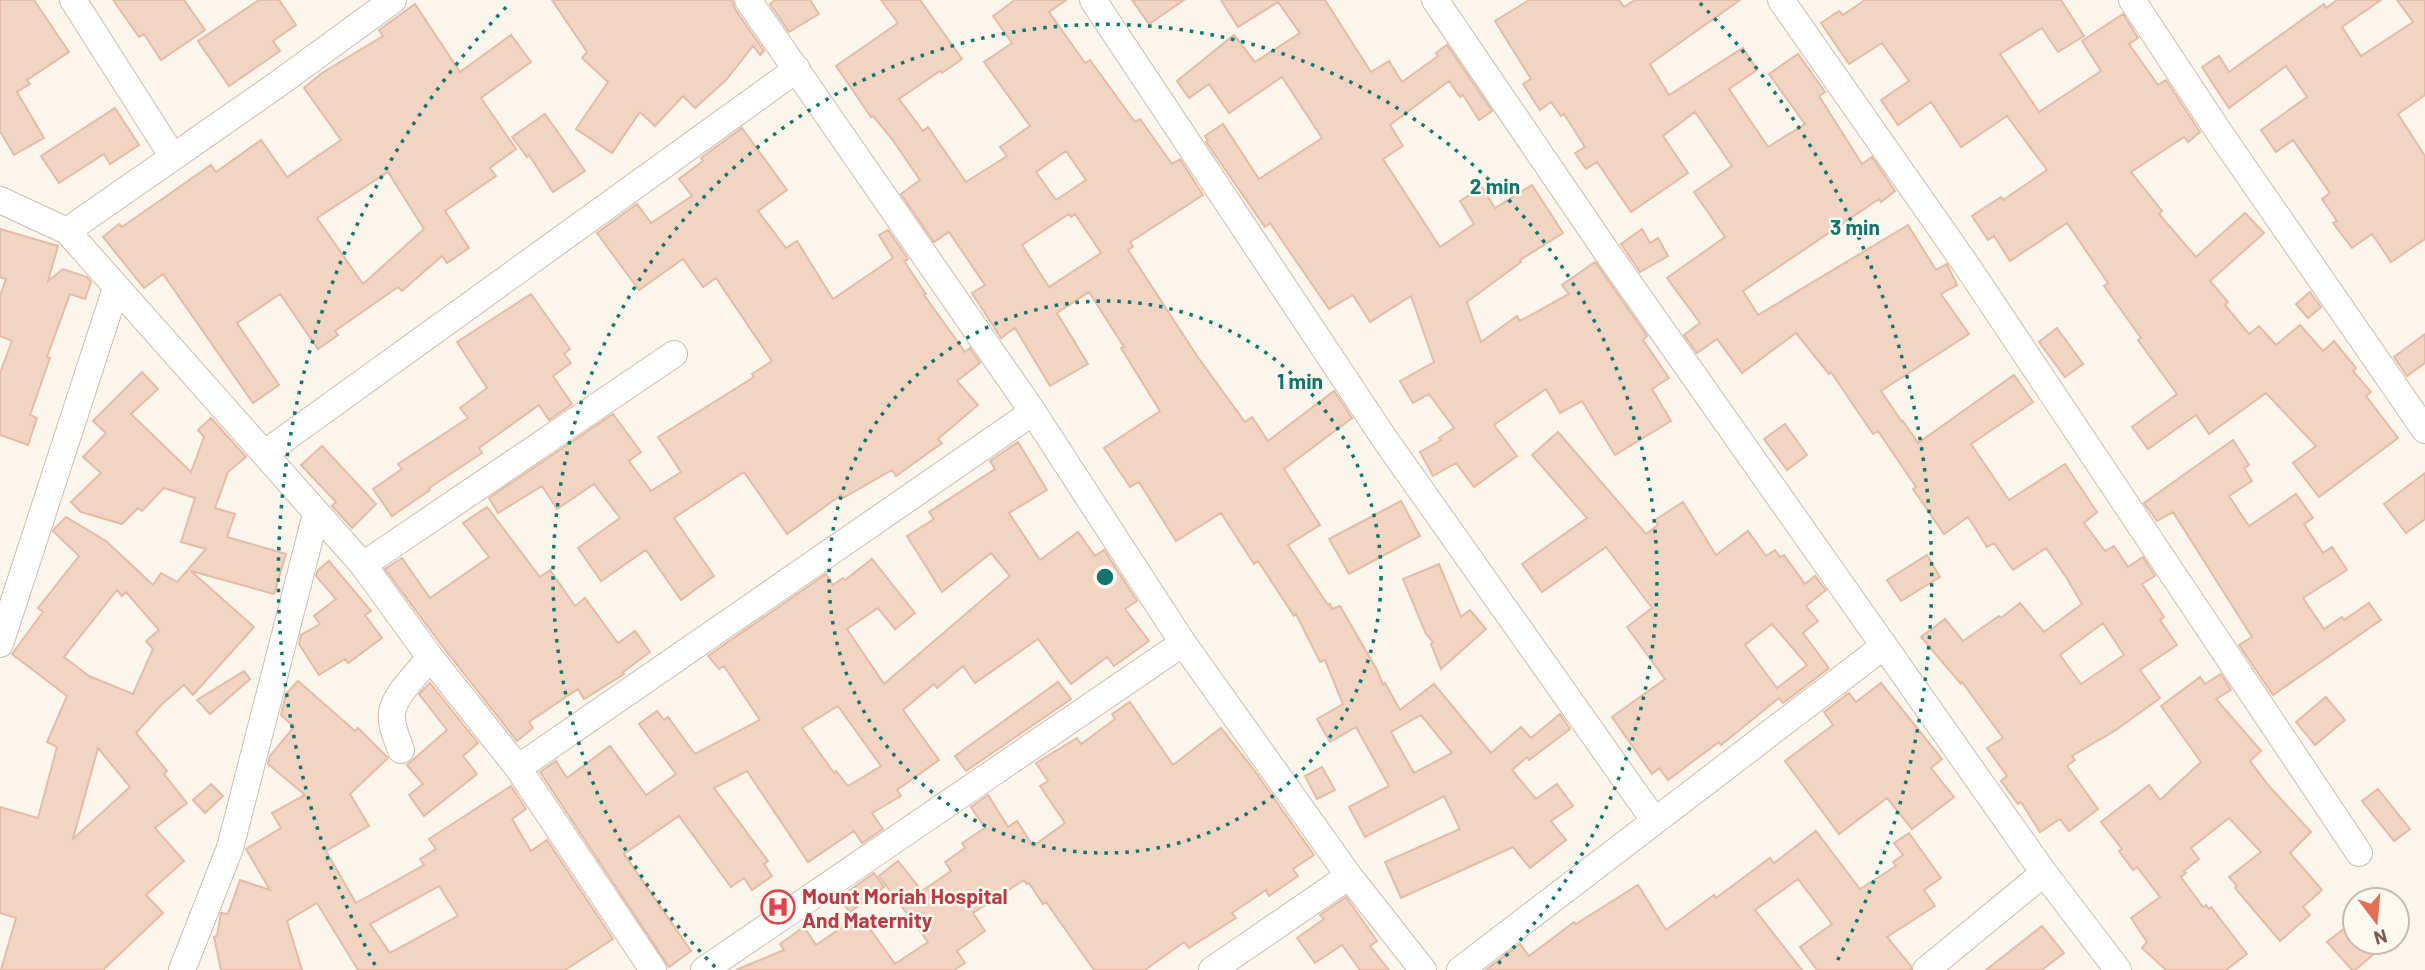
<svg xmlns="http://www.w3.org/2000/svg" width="2425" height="970" viewBox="0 0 2425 970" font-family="Barlow,sans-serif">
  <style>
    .building { fill: #f2d4c3; stroke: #e4bba4; stroke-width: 2; fill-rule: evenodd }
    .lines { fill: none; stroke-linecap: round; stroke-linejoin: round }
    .minor-casing { stroke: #cfbdb0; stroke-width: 28 }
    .minor { stroke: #fff; stroke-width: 26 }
    .ring { fill: none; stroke: #0f766e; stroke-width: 3.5; stroke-dasharray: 3.5 7 }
    .labels { text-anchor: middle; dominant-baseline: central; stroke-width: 5; stroke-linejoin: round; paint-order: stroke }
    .health-label { font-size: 21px; font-weight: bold; fill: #be3a42; stroke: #fff9f2; text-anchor: start }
    .centre { fill: #0f766e; stroke: #fff9f2; stroke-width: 3.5 }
    .ring-label { font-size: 21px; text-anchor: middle; font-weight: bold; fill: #0f766e; stroke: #fff9f2; stroke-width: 5; stroke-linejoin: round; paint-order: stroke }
  </style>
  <rect width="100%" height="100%" fill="#fcf5eb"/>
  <path class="building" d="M0,0H34L69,52L27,80L30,84L17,92L44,138L14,155L0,131Z
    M113,0H184L205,30L161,60L144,34L139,37Z
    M259,0H279L296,25L273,41L280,51L229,86L198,41Z
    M552,0H732L735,9L764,51L760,55L753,46L726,80L695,108L683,96L655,126L640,112L612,153L576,129L608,82L582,58L587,52Z
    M775,0H810L819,14L789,32L770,4Z
    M881,0H920L962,59L942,73L940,71L899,99L923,131L928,127L966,182L1007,156L1000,147L1030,126L984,62L1012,43L993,16L1015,0H1066L1049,12L1085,63L1090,60L1135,122L1140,119L1172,164L1180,159L1203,195L1130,242L1133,247L1128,250L1197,356L1245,422L1252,417L1268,441L1334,391L1352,418L1284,469L1320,525L1288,545L1328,605L1330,604L1332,609L1340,606L1377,670L1383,685L1385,683L1400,710L1434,684L1491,753L1521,727L1531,738L1560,714L1570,729L1529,760L1527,757L1512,770L1536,799L1557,784L1573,806L1551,821L1566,840L1530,868L1513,847L1401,898L1385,862L1460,829L1444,796L1365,837L1349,807L1389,786L1356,727L1330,742L1317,719L1343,704L1325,660L1320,662L1296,614L1294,616L1258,561L1254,564L1221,513L1176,541L1139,482L1130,487L1104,448L1160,411L1121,348L1124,347L1089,292L1057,313L1088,364L1050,386L1015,328L1001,338L972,293L985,285L949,232L934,242L901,194L920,180L892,139L873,116L871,117L836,66L898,23ZM1066,151L1086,180L1056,200L1036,172ZM1069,214L1071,217L1075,214L1101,253L1049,287L1022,245ZM1421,715L1452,753L1414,773L1391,732Z
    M1132,0H1184L1149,24Z
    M1221,0H1325L1371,72L1389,61L1402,82L1438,56L1436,53L1447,45L1492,111L1479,120L1463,95L1460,97L1449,81L1390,125L1403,146L1383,159L1440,247L1474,224L1460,201L1482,187L1495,208L1532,185L1563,233L1520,260L1521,262L1467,302L1481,342L1517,316L1520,321L1569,294L1562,285L1595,262L1647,336L1643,340L1669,378L1652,389L1671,421L1615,455L1582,401L1560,413L1546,389L1494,425L1517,456L1474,487L1456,463L1433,476L1420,452L1441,440L1439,438L1454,428L1429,394L1413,403L1400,381L1434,362L1411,296L1370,322L1353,295L1329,309L1270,223L1265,227L1206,142L1208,141L1205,136L1223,124L1259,179L1322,138L1282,77L1229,113L1209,84L1189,98L1177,81L1234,35L1255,62L1300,33L1278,2L1238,27Z
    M1529,0H1619L1624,7L1635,0H1740L1650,64L1669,95L1743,48L1757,70L1729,89L1768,147L1805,124L1769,74L1798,54L1825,92L1819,96L1862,164L1872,157L1895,191L1881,202L1879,199L1743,291L1758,315L1908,225L1936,270L1947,264L1957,285L1941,294L1969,334L1881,391L1902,422L1903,421L1918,443L2014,375L2033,402L1971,444L2009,500L2065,464L2097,512L2084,523L2105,551L2114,546L2128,567L2143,557L2155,576L2142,584L2164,617L2160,620L2177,645L2140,670L2160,698L2116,730L2072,756L2075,760L2067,766L2098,809L2069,831L2060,819L2040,832L2021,802L2018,804L2001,781L2007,776L1987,748L2003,738L1962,682L1961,684L1921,637L1945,619L1963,641L1999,616L2001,618L2020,603L2044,632L2082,604L2066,577L2046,548L2013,570L1994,543L1987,547L1968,517L1944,534L1913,489L1916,487L1878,431L1873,434L1831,372L1829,374L1796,333L1742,373L1717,339L1697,353L1684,335L1700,323L1667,278L1725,237L1694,192L1732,166L1695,112L1663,136L1688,173L1631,212L1597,162L1586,169L1575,153L1585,147L1564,114L1561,116L1551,102L1540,110L1523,84L1531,79L1495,21ZM2103,623L2124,655L2081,684L2060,655Z
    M1865,0H2061L2084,36L2058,52L2042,28L2000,54L2039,112L2101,71L2082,41L2123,14L2138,38L2129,44L2158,85L2166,80L2200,132L2188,142L2184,137L2131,172L2162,211L2159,214L2196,257L2245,213L2264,233L2210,281L2228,302L2225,305L2249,334L2259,326L2276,345L2300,325L2323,351L2334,341L2356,368L2353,371L2371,392L2366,396L2398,438L2319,497L2293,463L2316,446L2266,393L2209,434L2196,415L2148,449L2132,427L2177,394L2138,340L2141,338L2104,286L2108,283L2067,223L2010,261L1994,236L1988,240L1972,216L2001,197L2003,200L2047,170L2007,116L1961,147L1931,102L1898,125L1881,100L1909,81L1882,43L1849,64L1821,23L1839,11L1843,15Z
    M2337,0H2381L2342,27L2361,56L2413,22L2397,0H2425V95L2398,114L2425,156V239L2391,262L2372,234L2352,248L2333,223L2337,221L2322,199L2330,193L2293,140L2276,152L2261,130L2307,97L2286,66L2229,108L2202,67L2219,56L2229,72L2324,4L2326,8Z
    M415,4L460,72L511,35L531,62L481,98L516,149L490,168L496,176L445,211L469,248L447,263L442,256L402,291L398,287L335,331L338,335L318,349L280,294L237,323L279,385L253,403L163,274L144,288L103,237L119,224L122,227L211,165L216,172L261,140L287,177L341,140L304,88L322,73L383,36L379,30ZM388,172L424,229L363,284L317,218Z
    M115,108L139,145L110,164L104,154L59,183L41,156Z
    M545,114L585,171L553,192L529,155L527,157L512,137Z
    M742,128L787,190L758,211L786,248L797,241L833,299L893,258L879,235L888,230L908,259L904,261L926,294L924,295L965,352L970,348L980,363L957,381L978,405L938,439L942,443L896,476L892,470L843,498L841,495L787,534L744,472L674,518L714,576L681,600L646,550L601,581L578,548L620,518L594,484L557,509L542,486L498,513L489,498L613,414L641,452L629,461L651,491L681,472L658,437L754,377L752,374L772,361L716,278L703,287L683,259L639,290L597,233L637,204L651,223L692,196L679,179L703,161L701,158Z
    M0,229L58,246L48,281L63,269L87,277L91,282L85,299L70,294L47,357L50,358L30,415L37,418L28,445L0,435V373L12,341L0,336V296L6,279L0,277Z
    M1642,229L1650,243L1658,238L1668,256L1640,272L1621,244Z
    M2310,292L2321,307L2308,318L2296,304Z
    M531,294L570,349L564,354L571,363L553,376L572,404L549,420L539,405L479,448L482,453L429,488L430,490L392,516L373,489L402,469L398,464L468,418L460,408L487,388L457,342Z
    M2057,328L2083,364L2065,377L2039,342Z
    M2425,334V363L2407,376L2394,357Z
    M142,372L158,389L131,414L191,472L204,437L198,430L211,418L246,457L228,472L215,508L235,514L227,537L286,554L274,594L191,571L254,627L193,695L184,685L162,704L136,733L167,771L164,774L187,803L155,828L184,861L146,895L163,913L103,970H1L16,918L0,913V807L38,818L57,747L47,742L67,696L12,654L43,612L38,608L79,556L53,531L54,529L66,517L106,541L153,585L161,573L177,582L206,549L181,542L195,498L164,488L142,511L138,508L122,524L81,512L71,502L101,473L83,457L106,433L93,421ZM117,590L122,596L126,592L159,630L146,641L153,649L133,694L89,676L64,657ZM98,748L130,787L73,839Z
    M1785,424L1807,455L1787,470L1764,439Z
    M1558,432L1646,534L1658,525L1655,520L1683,502L1716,555L1748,531L1766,556L1775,550L1780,557L1784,555L1805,584L1815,576L1826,590L1806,606L1818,621L1803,633L1829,668L1783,703L1779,698L1721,745L1719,742L1668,780L1659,768L1652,774L1612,717L1665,679L1627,627L1652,608L1606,547L1542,592L1522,564L1587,518L1532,455ZM1772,624L1807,665L1777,688L1745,645Z
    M2233,440L2249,465L2244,468L2252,481L2229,496L2249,526L2296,494L2313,518L2304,524L2323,553L2332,547L2347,570L2303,598L2324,629L2342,617L2344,620L2369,603L2381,620L2273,695L2239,645L2252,637L2173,512L2157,521L2144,503Z
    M1018,442L1047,490L1009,513L1040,560L1078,532L1095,556L1104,550L1137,601L1125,609L1149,641L1114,666L1107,657L1071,684L1038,639L975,683L963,666L937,688L934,684L903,710L939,760L897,790L901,796L872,813L883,829L862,843L854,831L808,862L747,771L714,788L768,861L764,864L772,876L752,890L744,878L731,887L679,816L624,854L691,951L669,967L540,772L556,761L567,778L610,746L646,795L676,774L639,724L657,711L664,720L668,717L695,754L760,720L724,666L719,669L708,656L826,574L833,585L843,578L845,580L872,559L915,613L895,629L878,608L847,629L884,684L1010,576L991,553L942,592L907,536L934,519L929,512L995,469L990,461ZM838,706L881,766L848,786L836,771L834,773L802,728Z
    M322,446L376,504L352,528L332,506L336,502L301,465Z
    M2425,473V519L2406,533L2384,504Z
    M1401,501L1420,536L1349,574L1329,539Z
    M487,507L540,577L550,570L575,606L585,598L618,643L635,631L650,652L622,673L624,674L584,699L578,689L529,722L533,728L517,741L443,647L385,569L402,558L430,598L489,557L463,523Z
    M1927,555L1940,577L1901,601L1887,580Z
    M329,561L371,611L365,615L382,638L348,663L345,659L319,675L299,644L301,635L320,624L314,616L336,599L316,576L318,570Z
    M1439,564L1461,617L1470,610L1486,629L1441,669L1431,644L1433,642L1426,634L1403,579Z
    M244,671L250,679L210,714L197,700Z
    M2221,674L2231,690L2216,699L2261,751L2250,761L2269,786L2311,832L2290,853L2322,890L2303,907L2310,915L2280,941L2235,888L2237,886L2229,877L2261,852L2229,818L2191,848L2199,859L2184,871L2186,873L2181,877L2203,907L2206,905L2209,909L2211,907L2247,954L2226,970H2166L2142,948L2147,942L2131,918L2160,897L2137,867L2133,870L2119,851L2122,849L2101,822L2149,785L2160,800L2201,762L2161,706L2200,677L2205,684Z
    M298,681L355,731L358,728L388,758L350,794L369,826L326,851L356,903L424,865L420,859L436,849L429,839L511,786L526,809L512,819L531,851L547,840L613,939L565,970H358L317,903L287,921L302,970H221L214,937L217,936L221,913L228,914L240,880L270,890L246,849L281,828L272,813L305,795L268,764L270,756L294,727L281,715L286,694ZM439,886L458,916L390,953L370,924Z
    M1058,682L1071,699L966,771L955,756Z
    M430,683L478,743L463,756L477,774L424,816L409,795L423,784L407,765L447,730L419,694Z
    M1881,683L1942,759L1931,768L1954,797L1912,829L1887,798L1839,834L1785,761L1833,725L1824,712L1849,693L1856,702Z
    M2326,697L2345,720L2315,745L2296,722Z
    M1130,702L1173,765L1221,728L1254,770L1314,855L1293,869L1298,876L1269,896L1266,890L1232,913L1236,918L1189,948L1184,942L1145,970H1094L1046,902L1043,904L1029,883L1027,884L1024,880L973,913L985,931L957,951L965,963L954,970H736L784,950L780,944L804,927L816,945L860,915L895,964L928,942L879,876L898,861L922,891L951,871L945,862L965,848L962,843L985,828L971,807L988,795L1008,827L1017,821L1033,846L1065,823L1040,786L1048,781L1036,763L1077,738L1081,744L1115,719L1112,714Z
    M1322,767L1335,790L1317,799L1305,776Z
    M211,784L223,796L205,813L193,800Z
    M2378,789L2410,829L2394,841L2362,801Z
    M1816,831L1860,889L1896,866L1893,862L1903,855L1894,843L1909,833L1941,878L1924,890L1935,906L1887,937L1911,966V970H1817L1800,947L1832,924L1798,879L1755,910L1802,970H1486L1520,944L1529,956L1574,922L1576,924L1638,885L1666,930L1714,895L1716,898L1770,858L1774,863Z
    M874,873L884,887L850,912L839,898Z
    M1346,897L1377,941L1370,946L1389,970H1360L1342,945L1315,963L1297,938L1324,919L1320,915Z
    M2355,920V942H2388L2355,970H2352L2327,942Z
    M2042,926L2064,953L2042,970H1986Z"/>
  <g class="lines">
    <defs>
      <path id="minor" d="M73,0L173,157
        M748,0L1033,412L1183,643L1349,876L1423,970
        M1093,0L1384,438L1654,820
        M1435,0L1604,248L2044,873L1926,970
        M1781,0L1967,266L2359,853
        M2132,0L2219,132L2425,430
        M0,200L67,231L363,565L430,657L518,768L653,970
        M67,231L278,84L393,0
        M265,453L797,69
        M363,565L674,354
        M0,644L116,288
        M401,750C397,739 390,724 392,712C396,692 419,673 430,657
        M518,768L1033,412
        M2044,873L2118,970
        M182,970L230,848L316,514
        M704,970L1183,643
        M1212,970L1349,876
        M1460,970L1884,646"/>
    </defs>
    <use href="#minor" class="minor-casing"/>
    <use href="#minor" class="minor"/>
  </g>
  <g class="ring">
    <circle cx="1105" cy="577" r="276"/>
    <path d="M715 967A552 552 0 1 1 1495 967"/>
    <path d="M375 965A827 827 0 0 1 510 3M1700 3A827 827 0 0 1 1835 965"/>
  </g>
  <defs>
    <symbol id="hospital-ring" viewBox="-11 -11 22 22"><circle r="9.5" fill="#fff9f2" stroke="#e0444e" stroke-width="1.5"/><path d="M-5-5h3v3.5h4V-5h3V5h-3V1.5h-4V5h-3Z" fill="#e0444e"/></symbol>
  </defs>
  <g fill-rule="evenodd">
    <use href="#hospital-ring" x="759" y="888" width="38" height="38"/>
  </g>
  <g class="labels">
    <g class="health-label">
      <text x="802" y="895">Mount Moriah Hospital<tspan x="802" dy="24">And Maternity</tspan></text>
    </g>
  </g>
  <circle cx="1105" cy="577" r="10" class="centre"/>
  <g class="ring-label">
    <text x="1495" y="194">2 min</text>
    <text x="1855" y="235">3 min</text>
    <text x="1300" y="389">1 min</text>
  </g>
  <g transform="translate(2376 921) rotate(164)"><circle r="33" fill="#fff9f2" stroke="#c9bab0" stroke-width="2"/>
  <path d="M0-5L12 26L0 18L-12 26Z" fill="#e37053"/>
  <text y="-10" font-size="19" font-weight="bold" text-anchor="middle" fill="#785c4e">N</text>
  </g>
</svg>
